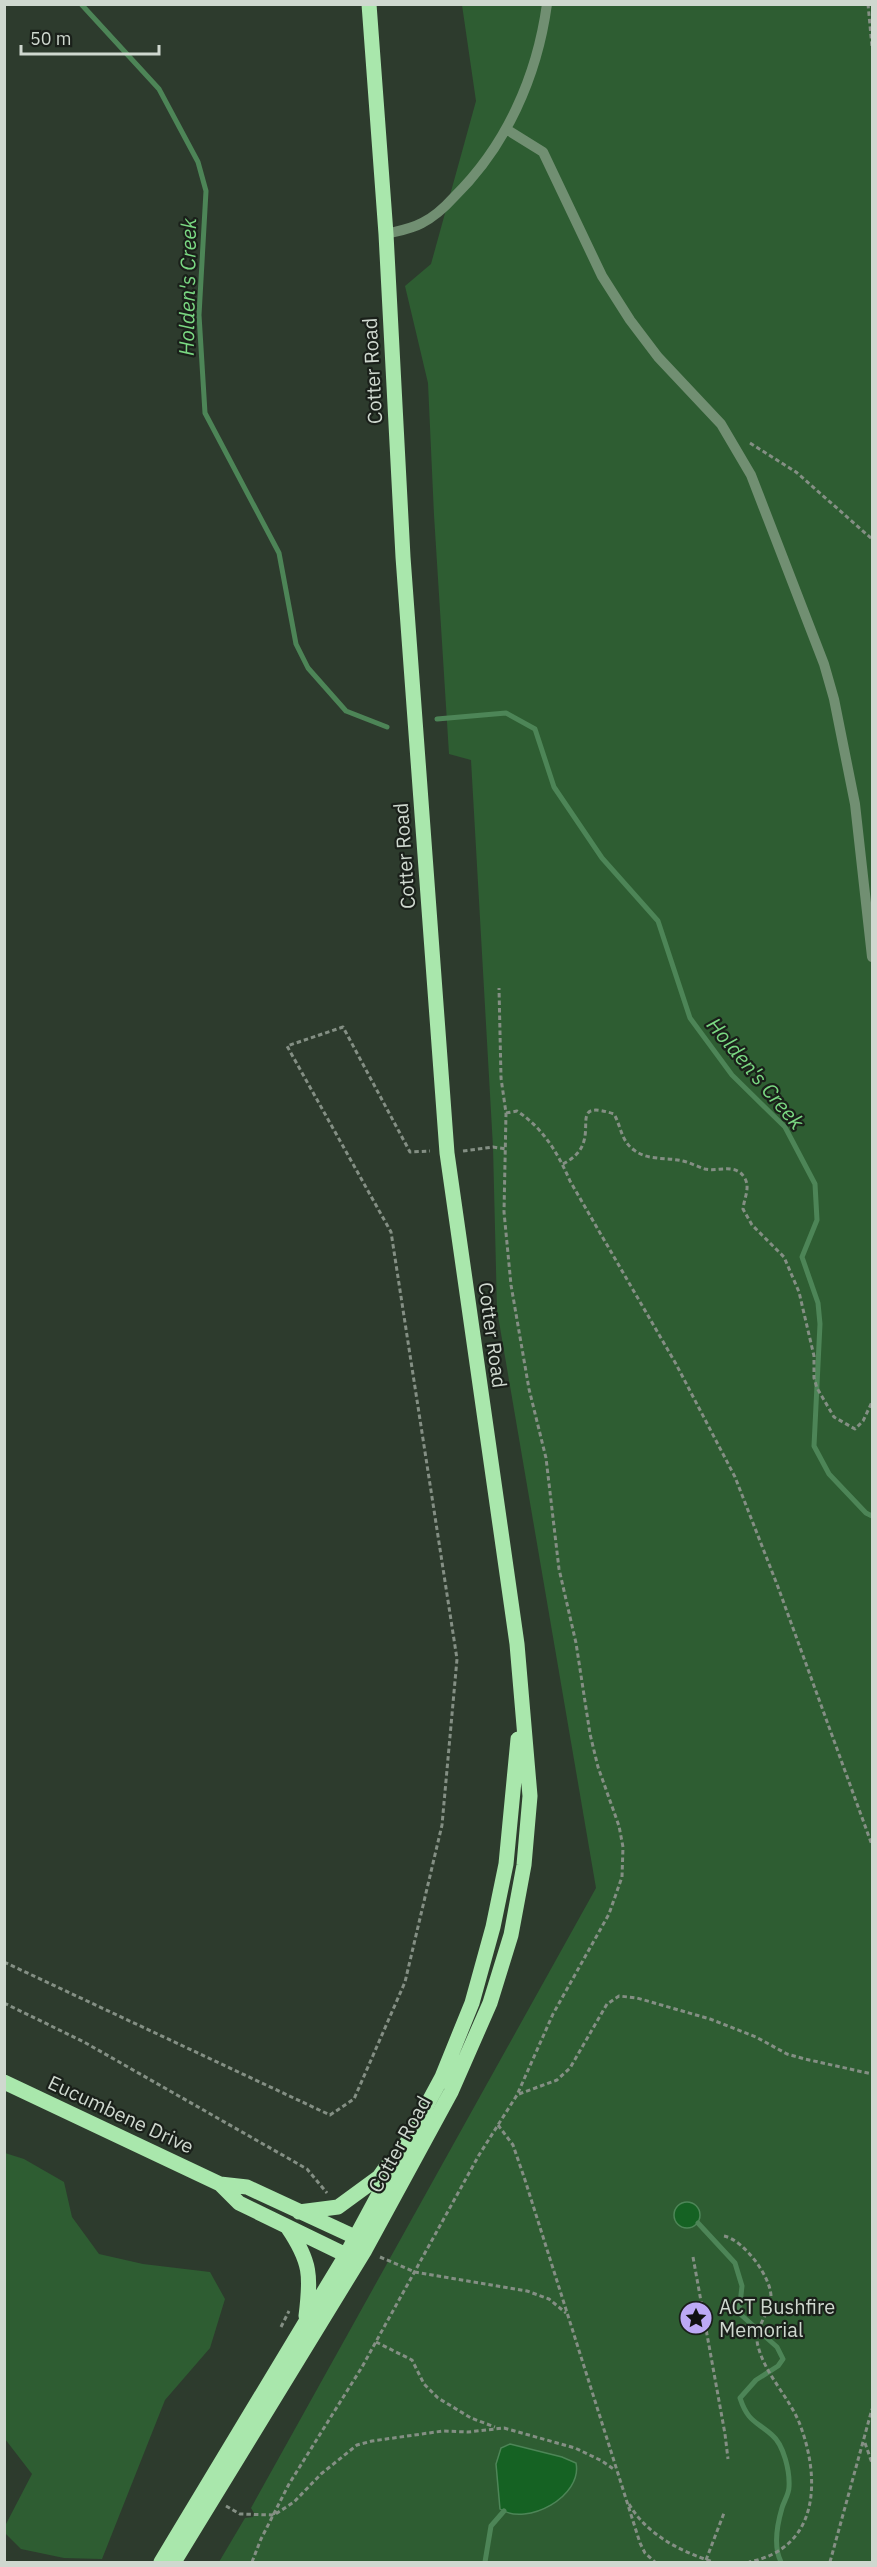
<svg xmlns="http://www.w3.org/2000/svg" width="877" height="2567" viewBox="0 0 877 2567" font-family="'IBM Plex Sans',sans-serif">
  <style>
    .green { fill: #2e5d32 }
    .water { fill: #156223; stroke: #4d8557; stroke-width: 1.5 }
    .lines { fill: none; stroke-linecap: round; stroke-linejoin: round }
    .stream { stroke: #4d8557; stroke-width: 5 }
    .path { stroke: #848f84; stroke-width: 3; stroke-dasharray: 4.5 3; stroke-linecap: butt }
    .minor { stroke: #718f72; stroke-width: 10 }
    .major { stroke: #a9e7ac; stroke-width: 15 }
    .labels { text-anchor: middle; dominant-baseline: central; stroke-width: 4.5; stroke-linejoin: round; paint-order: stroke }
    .street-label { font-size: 20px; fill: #cfd8cf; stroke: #1a201a }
    .poi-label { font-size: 20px; fill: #cfd8cf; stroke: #1a201a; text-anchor: start }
    .water-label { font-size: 21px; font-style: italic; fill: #7ad882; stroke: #1a201a }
  </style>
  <rect width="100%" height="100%" fill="#2d3b2d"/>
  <path class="green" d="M462,5H872V2562H219L245,2518L253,2517L254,2513L251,2508L596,1888L497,1310L493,1147L471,760L449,754L434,515L428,383L405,286L431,264L476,101Z
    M5,2153L24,2159L64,2182L72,2217L99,2254L143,2264L210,2272L225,2299L210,2348L165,2400L102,2559L64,2558L21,2549L5,2533V2526L32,2474L5,2439Z"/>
  <path class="water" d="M674 2215a13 13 0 1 1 26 0a13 13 0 1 1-26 0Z
    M510,2444L562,2457L576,2463C583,2496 527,2527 500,2509L496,2464L501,2448Z"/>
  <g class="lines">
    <path class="stream" d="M81,4L159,89L198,162L206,191L199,315L205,413L279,553L296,644L308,668L346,711L387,727
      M437,719L506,713L535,729L554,787L602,858L658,921L690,1018L732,1075L785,1127L815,1184L817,1220L802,1257L818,1303L820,1324L814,1446L829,1474L866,1513L872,1516
      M698,2223L735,2263L742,2286L739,2313L777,2347L783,2359L778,2366L756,2380L740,2398C748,2422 756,2421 772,2435C784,2445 790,2472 789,2487C789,2494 784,2501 782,2508C777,2525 773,2546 781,2562
      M485,2562L491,2526L504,2511"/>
    <path class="path" d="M868,4L872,47
      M750,443L796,472L872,539
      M506,1113L517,1111C543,1128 558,1153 570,1181L676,1364L735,1477L778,1587L872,1845
      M463,1151L493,1147L506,1149
      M563,1164C572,1159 579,1154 583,1144C591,1123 574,1101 614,1114C621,1126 621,1141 634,1150C648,1161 666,1157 683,1161C691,1163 698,1167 705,1169C718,1172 735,1163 744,1177C751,1187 744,1198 743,1209L752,1225L784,1257L799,1292L814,1356V1378L817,1388L834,1417L855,1429L863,1421L872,1402
      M4,1962L330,2115L354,2099L405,1982L442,1825L457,1659L391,1232L287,1046L343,1027L410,1152L430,1151
      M4,2003L84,2042L307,2169L327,2193
      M519,2094L557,2080L570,2068L607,2004L619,1996L637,1998L710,2019L756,2037L787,2054L805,2059L872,2074
      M498,2125L513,2145L525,2180L640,2543L645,2553L655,2562
      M724,2236C744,2240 772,2278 771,2298C769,2315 753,2329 758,2346C765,2374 788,2396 799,2422C821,2478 820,2548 749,2562
      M380,2257L415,2272L527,2291L549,2299L566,2313
      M693,2257L725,2434L728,2459
      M281,2327L289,2311
      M376,2342L412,2360L424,2384L438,2398L471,2418L495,2427
      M865,2443L872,2463
      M629,2504C647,2535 680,2551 713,2562
      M226,2506L240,2514L274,2515L294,2502L321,2474L357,2445L372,2441L443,2431L468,2432L504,2428L575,2448L602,2461L615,2470
      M706,2560L724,2513
      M252,2562L261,2539L289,2484L362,2367L479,2155L517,2095L553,2014L609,1914L622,1877L623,1847L619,1826L598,1767L590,1734L576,1643L559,1569L546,1458L529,1389L511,1285L504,1212L506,1113L501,1078L499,988
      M830,2562L872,2409"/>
    <path class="minor" d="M506,129L543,152L602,276L630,320L658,357L721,424L751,475L824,664L834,699L855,804L872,957
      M386,234C398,231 411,229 422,223C434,217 445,207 454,197C506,146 537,77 547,4"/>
    <path class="major" d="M4,2082L220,2184L247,2187L355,2237L360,2244
      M220,2184L239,2203L346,2255L354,2253
      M299,2212L338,2207L379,2177L386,2167
      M288,2228C311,2262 311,2276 306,2316
      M161,2562L346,2255L442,2077L472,2003L493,1927L506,1864L518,1739
      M174,2562L365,2250L451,2092L490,2003L511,1935L524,1865L530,1796L517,1644L447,1153L403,557L386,234L369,4"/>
  </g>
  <defs>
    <symbol id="sight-disc" viewBox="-11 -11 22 22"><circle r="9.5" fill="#bda9f5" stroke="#1a201a"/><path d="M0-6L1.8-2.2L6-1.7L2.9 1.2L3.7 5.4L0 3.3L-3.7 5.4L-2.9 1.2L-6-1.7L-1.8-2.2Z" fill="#111"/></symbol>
  </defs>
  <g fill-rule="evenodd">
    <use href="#sight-disc" x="677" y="2299" width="38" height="38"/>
  </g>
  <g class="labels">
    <g class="street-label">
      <text transform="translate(372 371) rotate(-93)">Cotter Road</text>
      <text transform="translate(404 856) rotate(-94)">Cotter Road</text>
      <text transform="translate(493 1335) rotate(82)">Cotter Road</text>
      <text transform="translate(121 2114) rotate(25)">Eucumbene Drive</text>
      <text transform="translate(399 2144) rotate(-61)">Cotter Road</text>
    </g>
    <g class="poi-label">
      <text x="719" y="2306">ACT Bushfire<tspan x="719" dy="23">Memorial</tspan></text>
    </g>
    <g class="water-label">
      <text transform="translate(187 287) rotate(-89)">Holden's Creek</text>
      <text transform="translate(756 1073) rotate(50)">Holden's Creek</text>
    </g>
  </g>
  <rect width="877" height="2567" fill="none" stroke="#cfd8cf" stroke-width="12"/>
  <path d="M21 45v9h138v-9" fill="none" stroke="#cfd8cf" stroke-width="3"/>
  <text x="30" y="45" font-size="18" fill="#cfd8cf" stroke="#1a201a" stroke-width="4.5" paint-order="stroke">50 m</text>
</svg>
